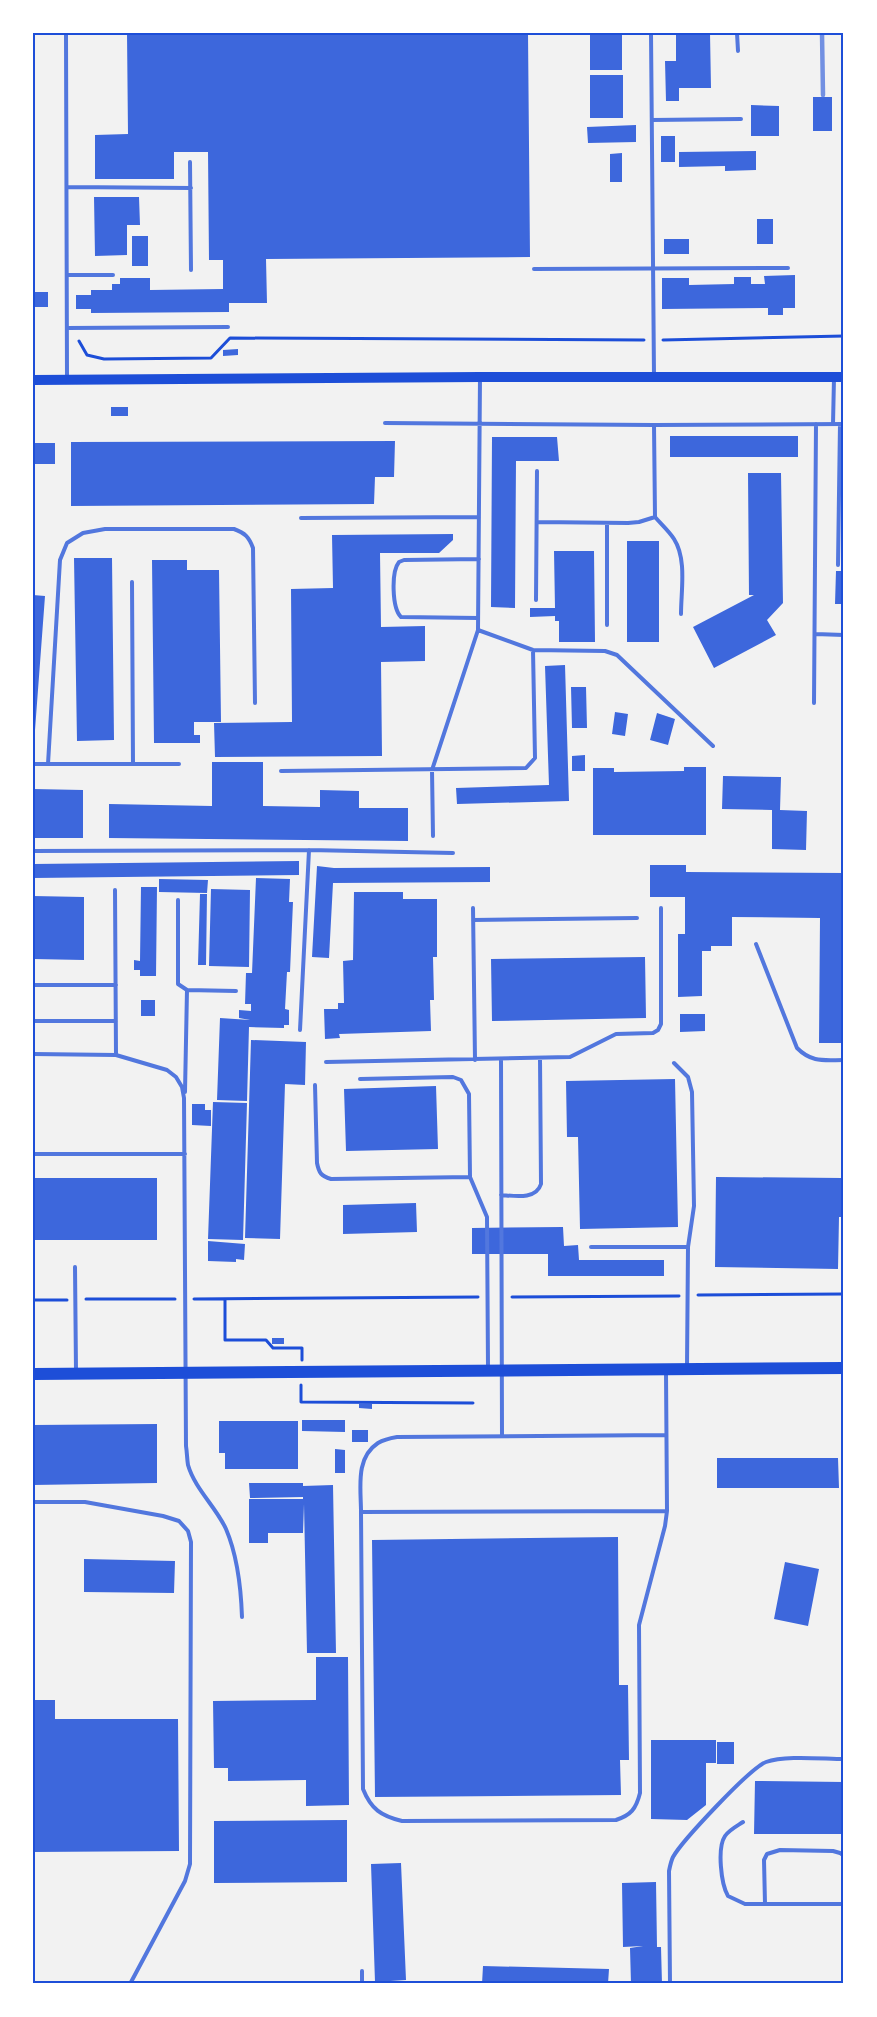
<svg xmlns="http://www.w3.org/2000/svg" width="877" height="2017" viewBox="0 0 877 2017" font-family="Lora,serif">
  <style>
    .building { fill: #3d67dc }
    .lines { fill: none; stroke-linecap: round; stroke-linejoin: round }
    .path { stroke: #1d4ed8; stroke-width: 3 }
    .service { stroke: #5277de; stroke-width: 4 }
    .secondary { stroke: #1d4ed8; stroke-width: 10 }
    .primary { stroke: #1d4ed8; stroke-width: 12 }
    .rail { stroke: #7290e2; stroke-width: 4.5 }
    .neatline { fill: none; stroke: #1d4ed8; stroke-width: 2 }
  </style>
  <rect width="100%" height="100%" fill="#f2f2f2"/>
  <path class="building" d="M127,33H528L530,257L266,259L267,303H229V312L91,313V309H76V295H91V290H112V284H120V278H150V290L223,289V260H209L208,152H174V179H95V135L128,134Z
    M590,33H622V70H590Z
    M676,33H710L711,88H679V101H666L665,61H676Z
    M590,75H623V118H590Z
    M813,97H832V131H813Z
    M751,105L779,106V136H751Z
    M636,125V142L588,143L587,127Z
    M661,136H675V162H661Z
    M756,151V170L725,171V166L679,167V152Z
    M622,153V182H610V154Z
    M94,197H139L140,225H127V255L95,256Z
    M757,219H773V244H757Z
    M132,236H148V266H132Z
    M664,239H689V254H664Z
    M795,275V308H783V315H768V308L662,309V278H689V285L734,284V277H751V284H765L764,276Z
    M33,292H48V307H33Z
    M238,349V355L223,356V350Z
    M111,407H128V416H111Z
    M670,436H798V457H670Z
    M492,437H557L559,461H516L515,608L491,607Z
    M395,441L394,477H375L374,504L71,506V442Z
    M33,443H55V464H33Z
    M748,473H781L783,603L767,620L776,635L714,668L693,627L754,595H749Z
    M453,534V540L439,553H380L381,627L425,626V661L381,662L382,756L215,757L214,723L292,722L291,589L333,588L332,535Z
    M627,541H659V642H627Z
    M554,551H594L595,642H559V621H555V616L530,617V608H555Z
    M74,558H112L114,740L77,741Z
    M152,560H187V570H219L221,722H194V735H200V743H154Z
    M836,571H844V604H835Z
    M33,595L45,596L35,730H33Z
    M565,665L569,801L457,804L456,788L549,785L545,666Z
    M571,687H586L587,728H572Z
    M615,712L628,714L625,736L612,734Z
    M657,713L675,719L668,745L650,740Z
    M585,755V771H572V756Z
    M212,762H263V806L320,807V790L359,791V808H408V841L109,838V804L212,806Z
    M684,767H706V835H593V768H614V772L684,771Z
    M723,776L781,777L780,810L807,811L806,850L772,849V810L722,809Z
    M33,789L83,790V838H33Z
    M299,861V875L33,878V864Z
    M650,865H686V872L844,873V1043H819L820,918L732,917V946H711V951H702V996L678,997V934H685V897H650Z
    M317,866L334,868L490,867V882L333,883L329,958L312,957Z
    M256,878L290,879L289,902H293L290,972H287L285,1009L289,1010V1025H284V1028L249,1027L247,1101L217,1100L220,1018L250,1020L239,1018V1010L251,1011V1004H245L246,973H252Z
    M159,879L208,880L207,893L159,892Z
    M141,887H157L156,976H140V970H134V960L140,961Z
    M211,889L250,890L249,967L209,966Z
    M354,892H403V899H437V957H433L434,1000H430L431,1031L339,1034L340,1038L325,1039L324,1009H338V1003H344L343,961L353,960Z
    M200,894H207L206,965H198Z
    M33,896L84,897V960L33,959Z
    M645,957L646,1018L492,1021L491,959Z
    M141,1000H155V1016H141Z
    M680,1014H705V1031L680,1032Z
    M251,1040L306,1042L305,1085L285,1084L280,1239L245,1238Z
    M675,1079L678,1227L580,1229L578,1137H567L566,1081Z
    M436,1086L438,1149L346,1151L344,1089Z
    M213,1102L247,1103L243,1240L208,1239Z
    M192,1104H205V1110H211V1126L192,1125Z
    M842,1171H844V1217H839L838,1269L715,1267L716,1177L842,1178Z
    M33,1178H157V1240H33Z
    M416,1203L417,1232L343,1234V1205Z
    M563,1227L564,1246L578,1245L579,1260H664V1276H548V1254H472V1228Z
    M208,1241L245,1244L244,1260L236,1259V1262L208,1261Z
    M272,1338H284V1344H272Z
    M359,1404H372V1409L359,1408Z
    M302,1420H345V1432L302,1431Z
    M219,1421H298V1469H225V1453H219Z
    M157,1424V1483L33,1485V1425Z
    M352,1430H368V1442H352Z
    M335,1449L345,1450V1473H335Z
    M717,1458H838L839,1488H717Z
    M249,1483H303V1486L333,1485L336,1653H307L304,1504L303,1533H268V1543H249V1499H303V1497L250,1498Z
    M618,1537L619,1685H628L629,1760H620L621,1795L375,1797L372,1540Z
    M84,1559L175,1561L174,1593L84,1592Z
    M785,1562L819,1569L808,1626L774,1619Z
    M316,1657H348L349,1805L306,1806V1780L228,1781V1768H214L213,1701L316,1700Z
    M33,1700H55V1719H178L179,1851L33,1852Z
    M651,1740H716V1763H706V1805L687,1820L651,1819Z
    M717,1742H734V1764H717Z
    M755,1781L844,1782V1834H754Z
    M347,1820V1882L214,1883V1821Z
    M401,1863L406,1980L375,1982L371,1864Z
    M656,1882L657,1947H661L662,1984H631L630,1948L643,1946L623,1947L622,1883Z
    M483,1966L609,1969L608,1984H482Z"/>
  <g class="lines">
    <path class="path" d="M663,340L844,336
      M79,341L87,355L104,359L211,358L230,338L644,340
      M698,1295L844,1294
      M512,1297L679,1296
      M86,1299H175
      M194,1299L478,1297
      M225,1299V1340H266L273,1348H302V1360
      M33,1300H67
      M301,1385V1402L473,1403"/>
    <path class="service" d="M66,33L67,379
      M651,33L654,376
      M737,33L738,51
      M652,120L741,119
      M190,162L191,270
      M67,187L191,188
      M534,269L788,268
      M67,275H113
      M67,328L228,327
      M385,423L654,425L844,424
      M833,424L834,378
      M654,425L655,517C661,524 669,531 674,539C687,559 681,591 681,614
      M301,518L479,517
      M537,522L628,523L639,522L655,517
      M607,524V625
      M838,565L840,424
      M132,582L133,764
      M536,600L537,471
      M478,618L401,617C392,608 391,572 399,562L404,560L479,559
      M478,630L533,650L605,651L617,655L713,746
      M815,634L844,635
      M814,703L816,424
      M33,764H179
      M48,764L60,560L67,543L83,533L105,529H234C245,533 249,537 253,548L255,703
      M281,771L526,768L535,758L533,650
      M433,836L432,770L478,630L480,377
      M33,851L309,850L453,853
      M115,890L116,1055
      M178,900V984L187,990L236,991
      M473,908L475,1060
      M473,920L637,918
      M756,944L797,1048C812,1063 824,1060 844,1060
      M33,985H116
      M33,1021H116
      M300,1030L309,850
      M33,1054L116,1055L167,1070L176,1077L182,1087L184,1098L186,1446C187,1452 187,1459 188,1465C195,1489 216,1507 226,1529C238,1557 241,1588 242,1617
      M501,1059L502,1436
      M326,1062L570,1057L616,1034L653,1033L658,1030L661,1024V908
      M674,1063L688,1077L692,1092L694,1206L688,1247L687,1367
      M360,1079L453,1077L461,1080L469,1094L470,1177L487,1217L488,1367
      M315,1085L317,1163C319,1173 321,1176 331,1179L470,1177
      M185,1092L187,990
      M33,1154H185
      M501,1195C515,1196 536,1200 541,1184L540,1058
      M591,1247H688
      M75,1267L76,1371
      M666,1372L667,1511L361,1512C361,1488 355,1458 378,1443C383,1440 391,1438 397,1437L666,1435
      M33,1502H85L163,1516L179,1521L188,1531L191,1542L190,1864L185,1881L130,1984
      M361,1512L363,1789C371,1809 381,1816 402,1821L616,1820C631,1815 636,1809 640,1793L639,1625L665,1526L667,1511
      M743,1822C737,1826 729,1830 725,1836C717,1848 721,1884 728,1896L745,1904H844
      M765,1904L764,1860L767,1854L780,1850L833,1851L840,1853L844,1856
      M362,1971V1984
      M670,1984L669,1871C670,1866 671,1861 673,1857C682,1841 750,1768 766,1762C785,1755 823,1759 844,1759"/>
    <path class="secondary" d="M33,380L480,377H844"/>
    <path class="primary" d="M33,1374L844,1368"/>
    <path class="rail" d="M822,33L823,95"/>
  </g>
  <rect width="877" height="2017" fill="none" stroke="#ffffff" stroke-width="69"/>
  <rect x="34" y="34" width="808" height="1948" class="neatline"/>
</svg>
